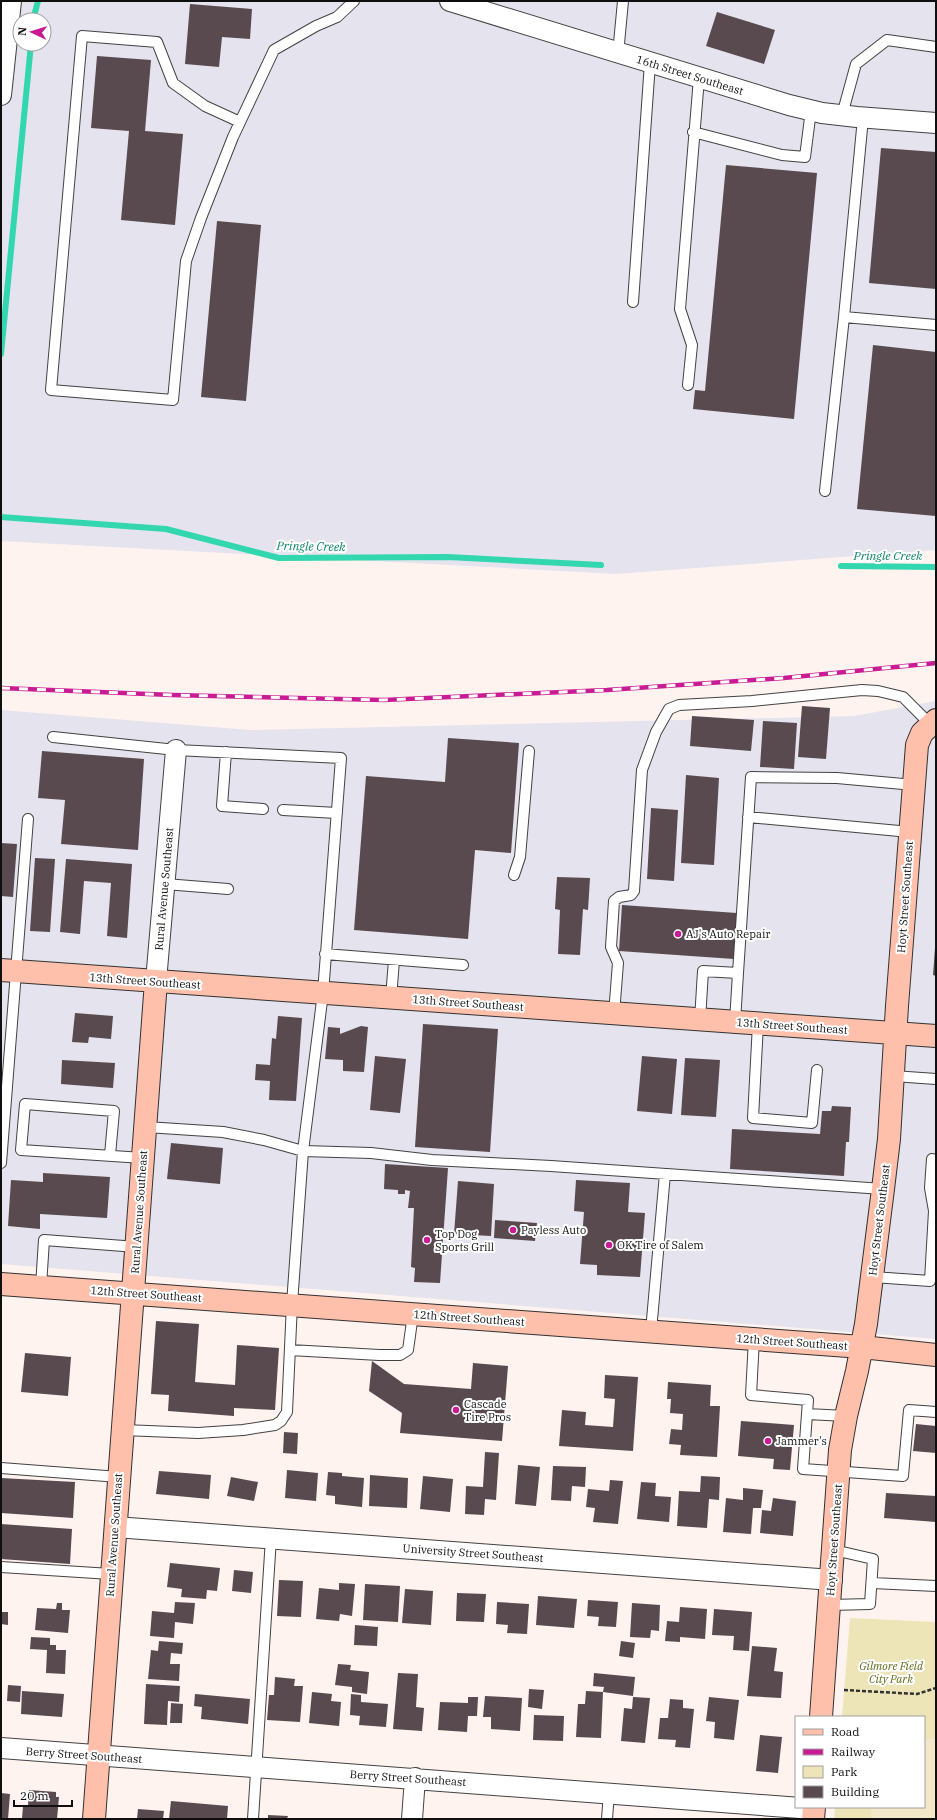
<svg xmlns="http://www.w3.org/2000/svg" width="937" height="1820" viewBox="0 0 937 1820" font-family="'IBM Plex Serif',serif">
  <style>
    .industrial { fill: #e5e3ee; fill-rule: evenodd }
    .green { fill: #ede4b7 }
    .pitch { fill: #f3e7c9 }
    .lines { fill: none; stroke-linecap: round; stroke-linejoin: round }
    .stream { stroke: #33d7af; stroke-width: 6 }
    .building { fill: #584a4e }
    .lane-casing { stroke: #424242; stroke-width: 12 }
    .street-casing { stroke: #424242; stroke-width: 22 }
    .secondary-casing { stroke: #313131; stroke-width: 24 }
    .path { stroke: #313131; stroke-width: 2.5; stroke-dasharray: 4 2; stroke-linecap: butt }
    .lane { stroke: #fff; stroke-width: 10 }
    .street { stroke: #fff; stroke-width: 20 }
    .secondary { stroke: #ffc0ab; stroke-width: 22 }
    .rail-casing { stroke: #c91c94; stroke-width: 4.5 }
    .rail { stroke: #fff; stroke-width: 3; stroke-dasharray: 9; stroke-linecap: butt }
    .poi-dot { fill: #c91c94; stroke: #fff; stroke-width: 1.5 }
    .labels { text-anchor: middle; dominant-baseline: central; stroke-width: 4; stroke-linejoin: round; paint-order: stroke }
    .street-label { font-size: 11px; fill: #0f0f0f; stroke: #fff }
    .poi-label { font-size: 11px; fill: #0f0f0f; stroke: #fff; text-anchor: start }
    .park-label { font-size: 11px; font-style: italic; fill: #606c1a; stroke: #fff }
    .water-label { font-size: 12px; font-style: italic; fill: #0f846c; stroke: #fff }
  </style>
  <rect width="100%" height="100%" fill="#fff3f0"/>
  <path class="industrial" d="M1,1H936V550L616,574L1,541ZM20,20H44V44H20Z
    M936,701V1339L1,1264V710L251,730L854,716Z"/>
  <path class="green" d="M850,1618L936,1622V1819H834L835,1807H924V1717H842Z"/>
  <path class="pitch" d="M924,1739H936V1819H871V1807H924Z"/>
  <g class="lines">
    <path class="stream" d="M33,20L38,1
      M1,354L31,44
      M1,517L166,529L279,558L448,557L601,565
      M841,566L936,567"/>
  </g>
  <path class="building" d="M190,4L252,9L250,39L222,37L219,67L185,64Z
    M717,12L775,30L764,64L706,46Z
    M97,56L151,60L145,131L183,134L175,225L121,220L129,131L91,128Z
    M881,148L936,152V289L869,283Z
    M726,165L817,173L794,419L693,409L695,390L705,391Z
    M217,221L261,225L246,401L201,397Z
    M873,345L936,352V516L857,509Z
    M802,706L830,708L826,759L798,757Z
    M692,716L754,720L751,751L690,746Z
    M763,721L797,723L794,769L760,767Z
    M448,738L519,743L511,853L475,850L468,939L354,930L366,776L445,782Z
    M42,751L144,759L138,850L61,844L65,800L38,798Z
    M686,775L719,778L714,865L681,863Z
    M651,808L678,810L674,881L647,879Z
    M1,843L17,844L13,897L1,896Z
    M35,858L55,859L50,932L30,931Z
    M66,859L132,864L127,938L107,936L111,883L84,881L80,934L60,932Z
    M557,877L590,878L588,910L583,909L580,955L558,954L560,910L555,909Z
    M622,905L737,913L734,959L619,951Z
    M935,948H936V976L933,975Z
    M75,1013L113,1016L111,1039L89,1037L88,1043L72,1042Z
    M278,1016L302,1018L296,1101L269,1100L270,1081L255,1080L256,1064L270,1065L272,1038L276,1039Z
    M423,1024L498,1029L490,1152L415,1147Z
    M361,1026L368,1027L364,1072L343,1071V1060L325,1059L328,1027L340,1028V1034Z
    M375,1056L406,1059L400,1113L370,1110Z
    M642,1056L677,1059L672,1114L637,1111Z
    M685,1058L720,1060L716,1117L681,1115Z
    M62,1060L115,1063L113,1088L61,1084Z
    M832,1106L851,1107L849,1142H846L844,1176L730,1169L732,1129L820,1134L822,1111H831Z
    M171,1143L223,1148L220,1184L167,1179Z
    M385,1164L448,1168L440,1283L414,1282L415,1268L411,1267L414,1208H408L410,1191L405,1190V1194H398V1190L384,1189Z
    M43,1173L110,1177L107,1218L40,1214V1229L8,1226L11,1180L43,1182Z
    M576,1180L630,1183L628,1212L645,1213L640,1277L597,1275V1265L580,1264L584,1212L574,1211Z
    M458,1181L494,1184L491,1236L454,1234Z
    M495,1220L537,1223L535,1241L494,1238Z
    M156,1321L199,1324L195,1382L235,1385L237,1345L279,1348L275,1410L234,1408V1416L168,1411L169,1395L151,1394Z
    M25,1353L71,1357L68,1396L21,1392Z
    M372,1361L404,1384L471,1389L473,1363L508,1366L502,1441L400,1433L402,1413L369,1391Z
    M605,1375L638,1377L633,1451L559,1446L562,1410L586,1412L585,1425L613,1427L615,1399L604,1398Z
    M668,1382L711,1385L710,1406H720L717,1457L680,1455L681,1445L669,1444L671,1429L682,1430L683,1414L670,1413L671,1399H667Z
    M741,1421L794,1425L790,1470L773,1469L774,1459L738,1456Z
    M916,1424L936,1426V1453L913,1451Z
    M284,1432L298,1433L297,1454L283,1453Z
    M485,1452L499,1453L496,1500L485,1499L484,1515L465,1514L466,1486L483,1487Z
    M518,1465L540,1467L536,1506L515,1504Z
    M553,1466L586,1467L585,1487L572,1486L571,1501L551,1500Z
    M287,1470L318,1473L316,1501L285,1498Z
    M159,1471L211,1475L209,1499L156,1494Z
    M328,1472L342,1473V1476L364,1478L362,1507L335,1504V1496L326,1495Z
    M370,1475L408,1478L407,1508L369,1506Z
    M423,1476L453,1479L450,1512L420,1509Z
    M701,1476L720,1477L719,1500L709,1499L707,1528L677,1526L679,1491L700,1492Z
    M231,1477L258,1482L254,1501L227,1496Z
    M1,1478L75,1482L73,1518L1,1513Z
    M610,1480L623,1481L618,1524L593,1522L595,1508L586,1507L588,1489L609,1491Z
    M641,1482L656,1483L655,1496L671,1497L669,1522L637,1519Z
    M743,1488L763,1490L761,1508H753L751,1534L723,1532L726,1498L743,1500Z
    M886,1493L936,1496V1522L884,1518Z
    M773,1498L796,1501L793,1536L760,1533L762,1510L771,1511Z
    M1,1524L72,1529L70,1564L1,1559Z
    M170,1563L220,1568L217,1591L207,1590L206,1599L181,1597L182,1589L167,1587Z
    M234,1570L253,1572L251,1593L232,1591Z
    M279,1580L303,1581L301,1617L277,1616Z
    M339,1583L355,1584L352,1616L340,1614L339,1621L316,1619L319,1588L339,1590Z
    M365,1584L400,1586L398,1622L363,1620Z
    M405,1589L433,1591L431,1625L402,1623Z
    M457,1593L486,1594L484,1622L456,1621Z
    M538,1596L577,1599L574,1628L536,1625Z
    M588,1600L618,1602L616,1627L598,1626L599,1617L587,1616Z
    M175,1602L195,1603L193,1624L175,1622L174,1638L150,1636L152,1611L174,1613Z
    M497,1602L529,1604L527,1634L507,1633L508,1625L496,1624Z
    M57,1603H62V1610H70L68,1633L35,1630L37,1608L56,1609Z
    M632,1603L660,1605L659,1631L651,1630L650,1638L630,1637Z
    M680,1607L707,1609L705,1639L680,1637V1642L665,1641L667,1621L679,1622Z
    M714,1609L752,1612L749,1651L733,1650L734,1636L712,1635Z
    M1,1612H8V1625L1,1624Z
    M355,1625L378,1627L377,1646L354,1645Z
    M31,1637L50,1638V1645H56V1650H66L65,1674L46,1673L47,1650L30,1649Z
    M159,1641L183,1643L182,1654L171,1653L170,1664H180L179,1681L148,1679L151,1650L158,1651Z
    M621,1641L635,1643L633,1658L619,1656Z
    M752,1646L777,1648L774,1671L783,1672L781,1698L747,1696Z
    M338,1664L351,1665L350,1670L369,1672L367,1694L352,1692V1687L335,1685Z
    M398,1673L418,1674L416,1707L424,1708L422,1731L393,1729Z
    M594,1673L635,1677L633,1696L603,1692L604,1687L593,1686Z
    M275,1677L295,1679L294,1686H303L300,1722L267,1720L269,1695H274Z
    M146,1684L180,1686L179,1702L168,1701L167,1725L144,1724Z
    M8,1685L21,1686L20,1702L7,1701Z
    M529,1689L544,1690L542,1709L528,1707Z
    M22,1691L64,1694L62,1717L21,1714Z
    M586,1691L603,1692L601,1738L576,1737L578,1704H585Z
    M312,1692L332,1694L331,1701L341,1702L339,1726L309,1723Z
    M195,1694L250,1699L248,1724L201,1719L202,1707L194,1706Z
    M351,1694L361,1695V1702L388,1704L386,1727L359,1725L360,1716L350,1715Z
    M485,1696L522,1698L520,1731L491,1729V1717H483Z
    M468,1697H478L477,1716H468L467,1732L438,1730L440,1702L468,1703Z
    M633,1697L650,1698L645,1743L621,1741L624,1708L632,1709Z
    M709,1697L739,1700L734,1740L714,1738L715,1722L706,1721Z
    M670,1699L683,1700V1708L694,1709L690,1748L675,1747L676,1740L658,1739L660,1718H668Z
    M171,1703L183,1704L182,1723H170Z
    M534,1715L564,1716L563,1741L533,1740Z
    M760,1735L782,1737L778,1773L756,1771Z
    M29,1790L56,1792V1797H59L57,1819H22L23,1806H28Z
    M1,1793L10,1794L8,1819H1Z
    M171,1801L228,1806L227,1819H169Z
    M138,1809L164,1811L163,1819H137Z
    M268,1815L288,1816L287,1819H268Z"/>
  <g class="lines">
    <defs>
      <path id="lane" d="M618,54L623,1
        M842,115L856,64L887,40L936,47
        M863,118L844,317L936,325
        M240,122L205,106L173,83L157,42L82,36L51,390L173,400L186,261L201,218L233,137L274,50L316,26L337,17L354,1
        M693,132L782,155L805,157L811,110
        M633,302L650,63
        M688,385L692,345L680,309L699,78
        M825,491L844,317
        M53,737L176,750L341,758L323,993L303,1151L292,1304L287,1412L281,1421L275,1425L243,1430L198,1433L123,1430
        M226,752L222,806L263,809
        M283,810L337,813
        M748,817L910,832
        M514,875L520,857L529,751
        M165,884L228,889
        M325,954L463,965
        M738,973L751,777L837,778L914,785
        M391,998L394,960
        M614,1014L618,963L611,947L614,901L619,897L631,895L634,891L642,770L656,732L669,709L679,705L752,701L862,690L878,691L903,697L930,724
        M700,1020L703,971L738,973L735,1022
        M758,1024L753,1118L812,1123L817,1070
        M893,1076L936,1079
        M146,1127L223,1132L264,1140L303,1151L371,1153L432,1160L551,1166L883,1189
        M110,1155L114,1111L25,1104L21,1150L143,1158
        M1,1163L28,819
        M873,1277L930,1281L934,1211L930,1188L932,1159L936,1160
        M41,1286L44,1240L137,1247
        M651,1331L665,1174
        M754,1339L751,1395L808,1400L803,1469L903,1476L909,1410L936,1412
        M290,1350L379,1355H400L408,1350L413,1314
        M807,1414L846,1416
        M1,1468L119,1477
        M1,1567L111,1574
        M872,1583L936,1586
        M830,1605L870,1604L873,1559L834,1550
        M253,1819L271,1538
        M607,1819L609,1793"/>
      <path id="street" d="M450,1L789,105L822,113L857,117L936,123
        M1,95L11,1
        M156,981L176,750
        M115,1527L832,1580
        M1,1748L814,1809
        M412,1819L415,1778"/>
      <path id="secondary" d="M1,970L936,1036
        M1,1284L862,1347L936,1355
        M821,1717L840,1450L846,1416L857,1371L866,1324L883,1189L889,1139L897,1006L917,745L922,733L936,720
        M94,1819L156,981
        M813,1819L814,1807"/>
    </defs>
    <use href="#lane" class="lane-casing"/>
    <use href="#street" class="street-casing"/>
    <use href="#secondary" class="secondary-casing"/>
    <path class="path" d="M844,1690L917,1694L936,1688"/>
    <use href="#lane" class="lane"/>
    <use href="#street" class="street"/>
    <use href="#secondary" class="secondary"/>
    <defs>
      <path id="rail" d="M1,688L172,695L384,700L607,690L784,678L936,663"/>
    </defs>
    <use href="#rail" class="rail-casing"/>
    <use href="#rail" class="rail"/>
  </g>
  <g class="poi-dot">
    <circle cx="678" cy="934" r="4"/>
    <circle cx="513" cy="1230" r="4"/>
    <circle cx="427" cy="1240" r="4"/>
    <circle cx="609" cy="1245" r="4"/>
    <circle cx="456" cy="1410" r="4"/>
    <circle cx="768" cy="1441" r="4"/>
  </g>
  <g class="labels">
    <g class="street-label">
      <text transform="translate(690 75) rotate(17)">16th Street Southeast</text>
      <text transform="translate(164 889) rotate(-85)">Rural Avenue Southeast</text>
      <text transform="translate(905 897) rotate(-86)">Hoyt Street Southeast</text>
      <text transform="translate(145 981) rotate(4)">13th Street Southeast</text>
      <text transform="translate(468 1003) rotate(4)">13th Street Southeast</text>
      <text transform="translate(792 1026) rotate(4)">13th Street Southeast</text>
      <text transform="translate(139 1212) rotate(-86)">Rural Avenue Southeast</text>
      <text transform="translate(879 1220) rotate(-83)">Hoyt Street Southeast</text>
      <text transform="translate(146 1294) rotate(4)">12th Street Southeast</text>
      <text transform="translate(469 1318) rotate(4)">12th Street Southeast</text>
      <text transform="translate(792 1342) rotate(4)">12th Street Southeast</text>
      <text transform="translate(114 1535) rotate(-86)">Rural Avenue Southeast</text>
      <text transform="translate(834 1540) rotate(-86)">Hoyt Street Southeast</text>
      <text transform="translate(473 1553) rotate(4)">University Street Southeast</text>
      <text transform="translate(84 1755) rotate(4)">Berry Street Southeast</text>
      <text transform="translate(408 1778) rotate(4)">Berry Street Southeast</text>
    </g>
    <g class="poi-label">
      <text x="686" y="934">AJ's Auto Repair</text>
      <text x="521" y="1230">Payless Auto</text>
      <text x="435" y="1234">Top Dog<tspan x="435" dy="13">Sports Grill</tspan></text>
      <text x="617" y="1245">OK Tire of Salem</text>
      <text x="464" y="1404">Cascade<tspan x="464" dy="13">Tire Pros</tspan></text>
      <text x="776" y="1441">Jammer's</text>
    </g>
    <g class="park-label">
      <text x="891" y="1666">Gilmore Field<tspan x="891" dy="13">City Park</tspan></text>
    </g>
    <g class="water-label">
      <text transform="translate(311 546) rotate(1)">Pringle Creek</text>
      <text x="888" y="555">Pringle Creek</text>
    </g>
  </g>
  <rect width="937" height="1820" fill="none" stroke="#0f0f0f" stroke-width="4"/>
  <rect x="795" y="1716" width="130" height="92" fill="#ffffff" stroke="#9f9f9f"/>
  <rect x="803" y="1729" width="20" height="6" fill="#ffc0ab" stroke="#9f9f9f"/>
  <text x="831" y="1736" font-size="12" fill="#0f0f0f">Road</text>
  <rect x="803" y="1749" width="20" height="6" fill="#c91c94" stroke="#9f9f9f"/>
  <text x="831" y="1756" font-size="12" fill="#0f0f0f">Railway</text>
  <rect x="803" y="1766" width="20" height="12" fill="#ede4b7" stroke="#9f9f9f"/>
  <text x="831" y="1776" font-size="12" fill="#0f0f0f">Park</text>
  <rect x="803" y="1786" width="20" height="12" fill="#584a4e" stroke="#9f9f9f"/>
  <text x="831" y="1796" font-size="12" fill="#0f0f0f">Building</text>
  <g transform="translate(32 32) rotate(274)"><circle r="19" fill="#ffffff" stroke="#9f9f9f"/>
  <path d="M0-3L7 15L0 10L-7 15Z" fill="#c91c94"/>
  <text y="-6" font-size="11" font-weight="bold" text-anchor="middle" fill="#0f0f0f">N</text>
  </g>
  <path d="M14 1800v6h58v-6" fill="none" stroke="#0f0f0f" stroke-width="2"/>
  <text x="20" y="1800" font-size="12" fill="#0f0f0f" stroke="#ffffff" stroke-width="3" paint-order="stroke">20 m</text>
</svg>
